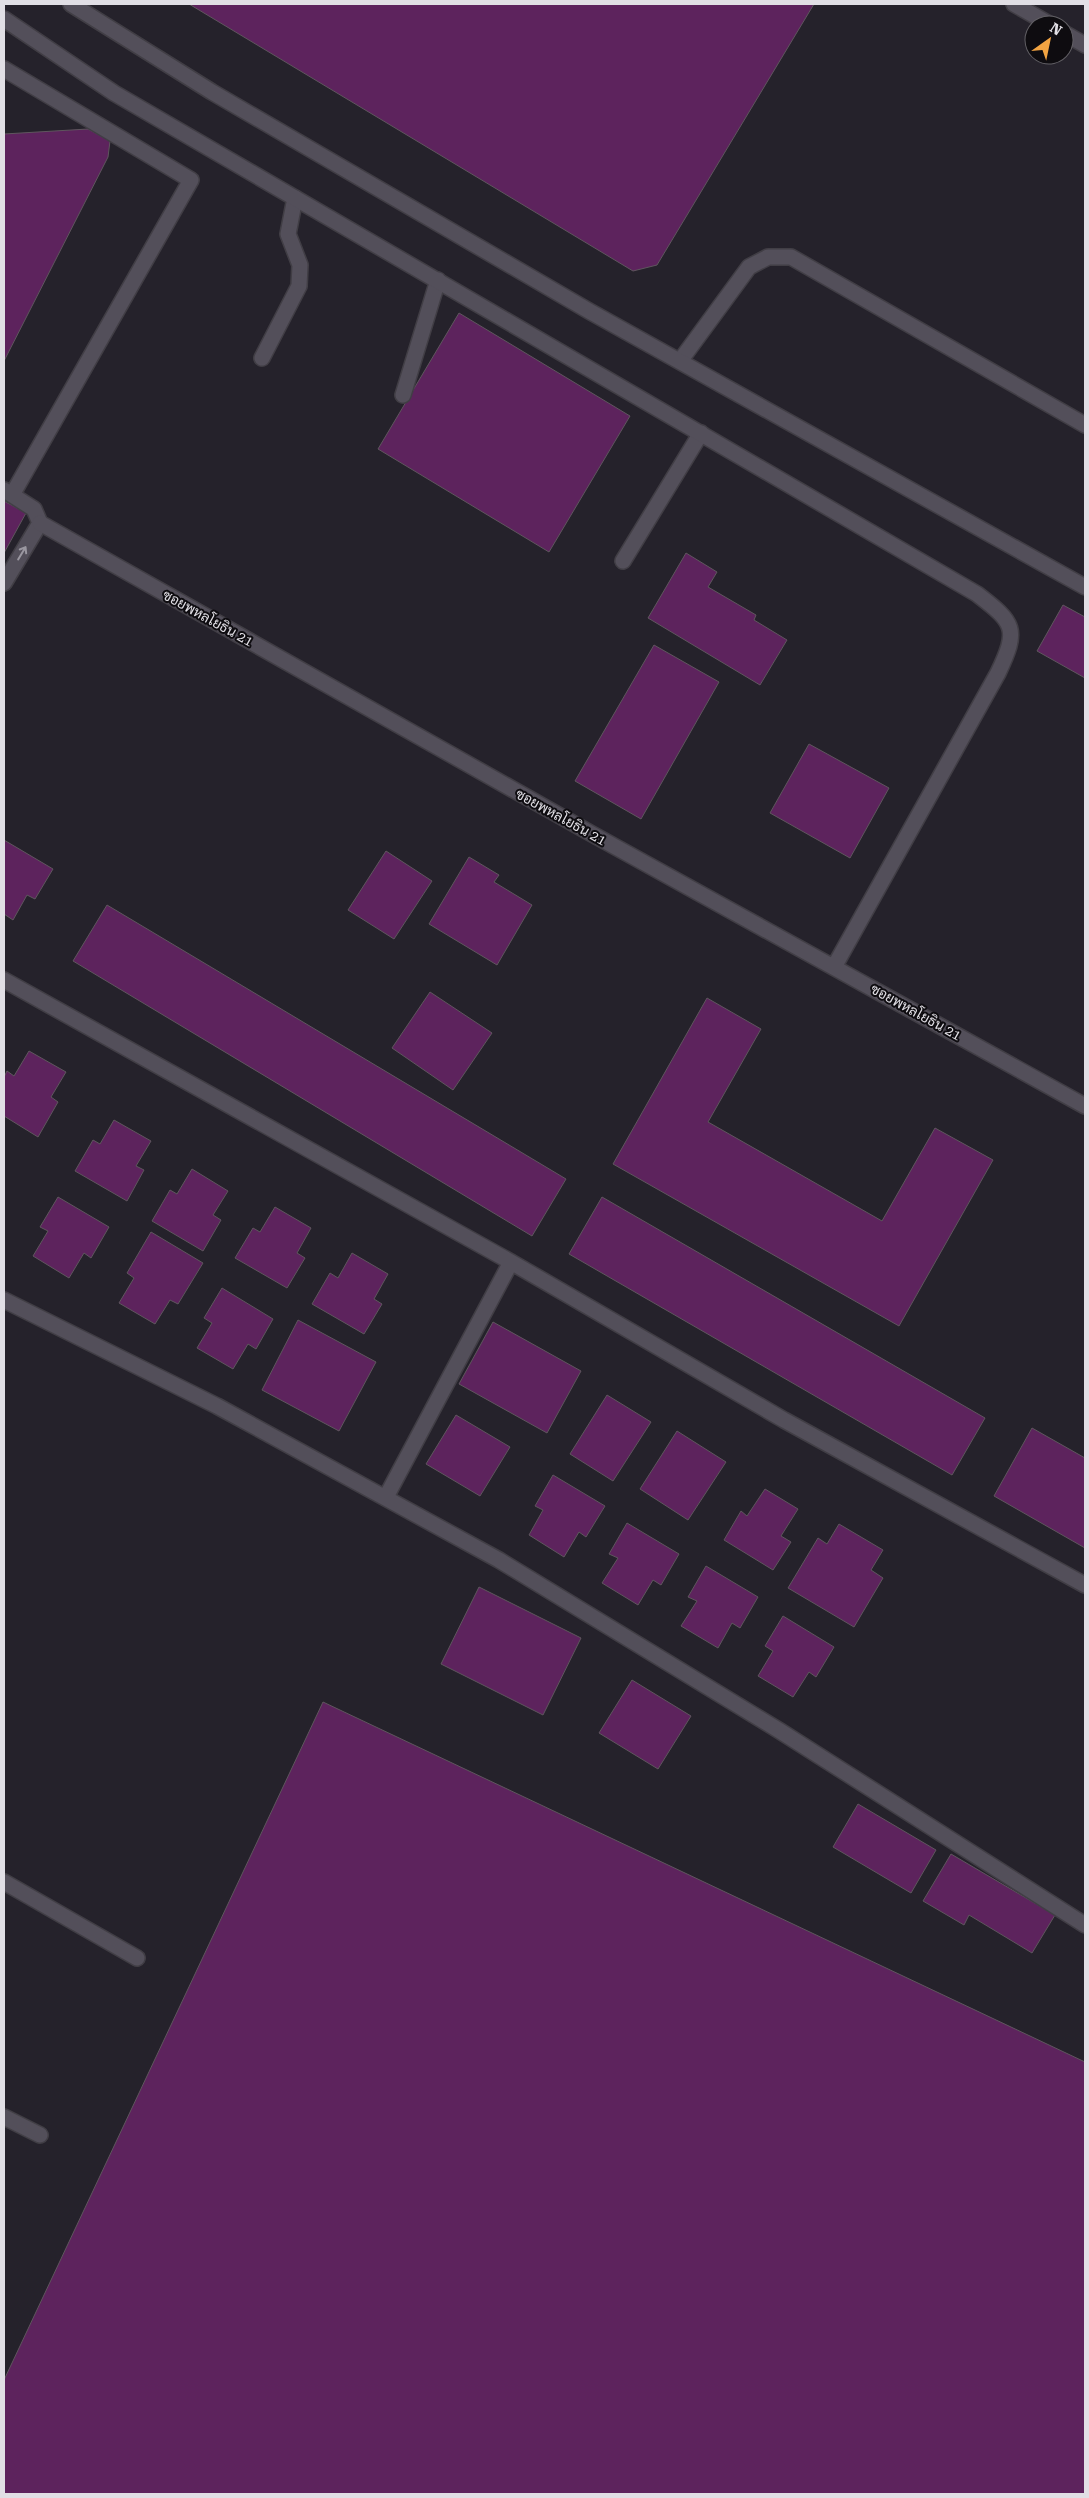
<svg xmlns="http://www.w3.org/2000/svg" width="1089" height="2498" viewBox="0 0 1089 2498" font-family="'Roboto Serif',Sarabun,serif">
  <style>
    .building { fill: #5d235d; stroke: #5f565e }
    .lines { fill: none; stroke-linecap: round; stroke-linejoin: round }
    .service-casing { stroke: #413e45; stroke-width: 18 }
    .minor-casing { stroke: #413e45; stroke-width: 18 }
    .service { stroke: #534f5a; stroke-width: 15 }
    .minor { stroke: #534f5a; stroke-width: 15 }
    .oneway { stroke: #9a97a0 }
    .labels { text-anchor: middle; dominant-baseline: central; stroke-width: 4; stroke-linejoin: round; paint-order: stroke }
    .street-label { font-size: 14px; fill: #e1dfe5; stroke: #0e0c10 }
  </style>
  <rect width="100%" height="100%" fill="#25222b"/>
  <path class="building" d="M189,4H814L657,265L633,271Z
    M88,129L110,141L108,157L4,361V134Z
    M459,313L630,416L549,552L378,449Z
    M4,501L26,513L4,553Z
    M686,553L717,572L708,587L756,615L754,620L787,640L760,685L648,618Z
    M1063,605L1085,617V678L1037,651Z
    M654,645L719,682L641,819L575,781Z
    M809,744L889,788L850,858L770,813Z
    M4,840L53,869L35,899L27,895L13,920L4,914Z
    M386,851L432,881L394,939L348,910Z
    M469,857L499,875L494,882L532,905L497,965L429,924Z
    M107,905L566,1179L532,1236L73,961Z
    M430,992L492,1033L453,1090L392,1048Z
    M707,998L761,1029L708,1122L882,1221L935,1128L993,1160L899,1326L613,1164Z
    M29,1051L66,1072L51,1097L58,1102L38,1137L4,1116V1077L7,1071L14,1076Z
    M114,1120L151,1141L136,1166L144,1170L127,1201L75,1171L93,1140L100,1144Z
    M192,1169L228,1191L213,1215L221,1220L203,1251L152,1221L170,1190L177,1194Z
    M58,1197L109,1227L91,1258L84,1253L69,1278L33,1256L48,1231L40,1227Z
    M602,1197L985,1418L952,1475L569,1254Z
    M275,1207L311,1228L297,1253L305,1258L287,1288L235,1258L253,1228L260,1232Z
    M151,1232L203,1263L178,1304L170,1300L155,1324L119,1303L134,1278L127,1273Z
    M352,1253L388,1274L374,1299L382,1304L364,1334L312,1304L330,1273L338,1278Z
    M222,1288L273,1319L256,1349L248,1344L233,1369L197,1348L212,1323L204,1318Z
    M298,1320L376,1362L339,1431L262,1390Z
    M493,1322L581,1371L547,1433L459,1384Z
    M607,1395L651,1422L613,1481L570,1454Z
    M456,1415L510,1447L480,1496L426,1464Z
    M1032,1428L1085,1458V1548L994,1496Z
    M677,1431L726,1462L688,1520L640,1489Z
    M553,1475L605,1506L586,1537L579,1532L564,1557L529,1535L543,1510L535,1506Z
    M765,1489L798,1509L781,1536L791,1542L773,1570L724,1540L741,1511L747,1516Z
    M627,1523L679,1554L661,1585L653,1580L638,1605L602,1583L618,1558L609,1554Z
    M839,1524L883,1550L871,1570L883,1578L854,1627L788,1588L818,1538L827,1544Z
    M706,1566L758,1597L740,1628L732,1623L718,1648L681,1626L697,1601L688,1597Z
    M479,1587L581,1638L543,1715L441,1664Z
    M783,1616L834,1647L816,1677L809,1672L793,1697L758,1676L773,1651L765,1646Z
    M632,1680L691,1716L658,1769L599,1733Z
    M323,1702L1085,2062V2494H4V2380Z
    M858,1804L936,1850L911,1893L833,1847Z
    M951,1854L1055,1915L1032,1953L969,1915L964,1925L923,1901Z"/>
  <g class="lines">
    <defs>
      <path id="service" d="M4,69L191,180L12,495L4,490
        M262,358L299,286L300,265L288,234L295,198
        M680,361L749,267L768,257H791L1085,425
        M403,395L438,280
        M623,561L701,433
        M4,583L40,523L34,509L12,495
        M4,1882L137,1958"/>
      <path id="minor" d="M71,4L212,92L589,311L1085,587
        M1014,4L1051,25
        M4,19L114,93L977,594C1015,623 1019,629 998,673L834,967
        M1064,33L1085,45
        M40,523L592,834L1085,1106
        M4,980L511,1262L784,1420L1085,1585
        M4,1300L217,1406L499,1560L780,1731L1085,1925
        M386,1497L511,1262
        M4,2117L40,2135"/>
    </defs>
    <use href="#service" class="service-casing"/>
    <use href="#minor" class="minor-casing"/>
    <use href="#service" class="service"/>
    <use href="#minor" class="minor"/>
  </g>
  <defs><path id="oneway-shaft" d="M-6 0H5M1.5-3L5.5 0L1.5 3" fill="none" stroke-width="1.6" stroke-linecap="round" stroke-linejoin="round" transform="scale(1.25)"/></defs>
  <use class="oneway" href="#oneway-shaft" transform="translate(22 553) rotate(-59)"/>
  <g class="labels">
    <g class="street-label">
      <text transform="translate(208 618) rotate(29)">ซอยพหลโยธิน 21</text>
      <text transform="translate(561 817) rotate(29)">ซอยพหลโยธิน 21</text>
      <text transform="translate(916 1012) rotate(29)">ซอยพหลโยธิน 21</text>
    </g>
  </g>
  <rect width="1089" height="2498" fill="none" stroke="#e1dfe5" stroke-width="10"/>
  <g transform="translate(1049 40) rotate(33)"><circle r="24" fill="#0e0c10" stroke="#626065"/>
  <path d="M0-4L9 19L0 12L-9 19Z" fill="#f3a442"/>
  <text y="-8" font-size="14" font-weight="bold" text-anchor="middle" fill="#e1dfe5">N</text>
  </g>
</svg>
